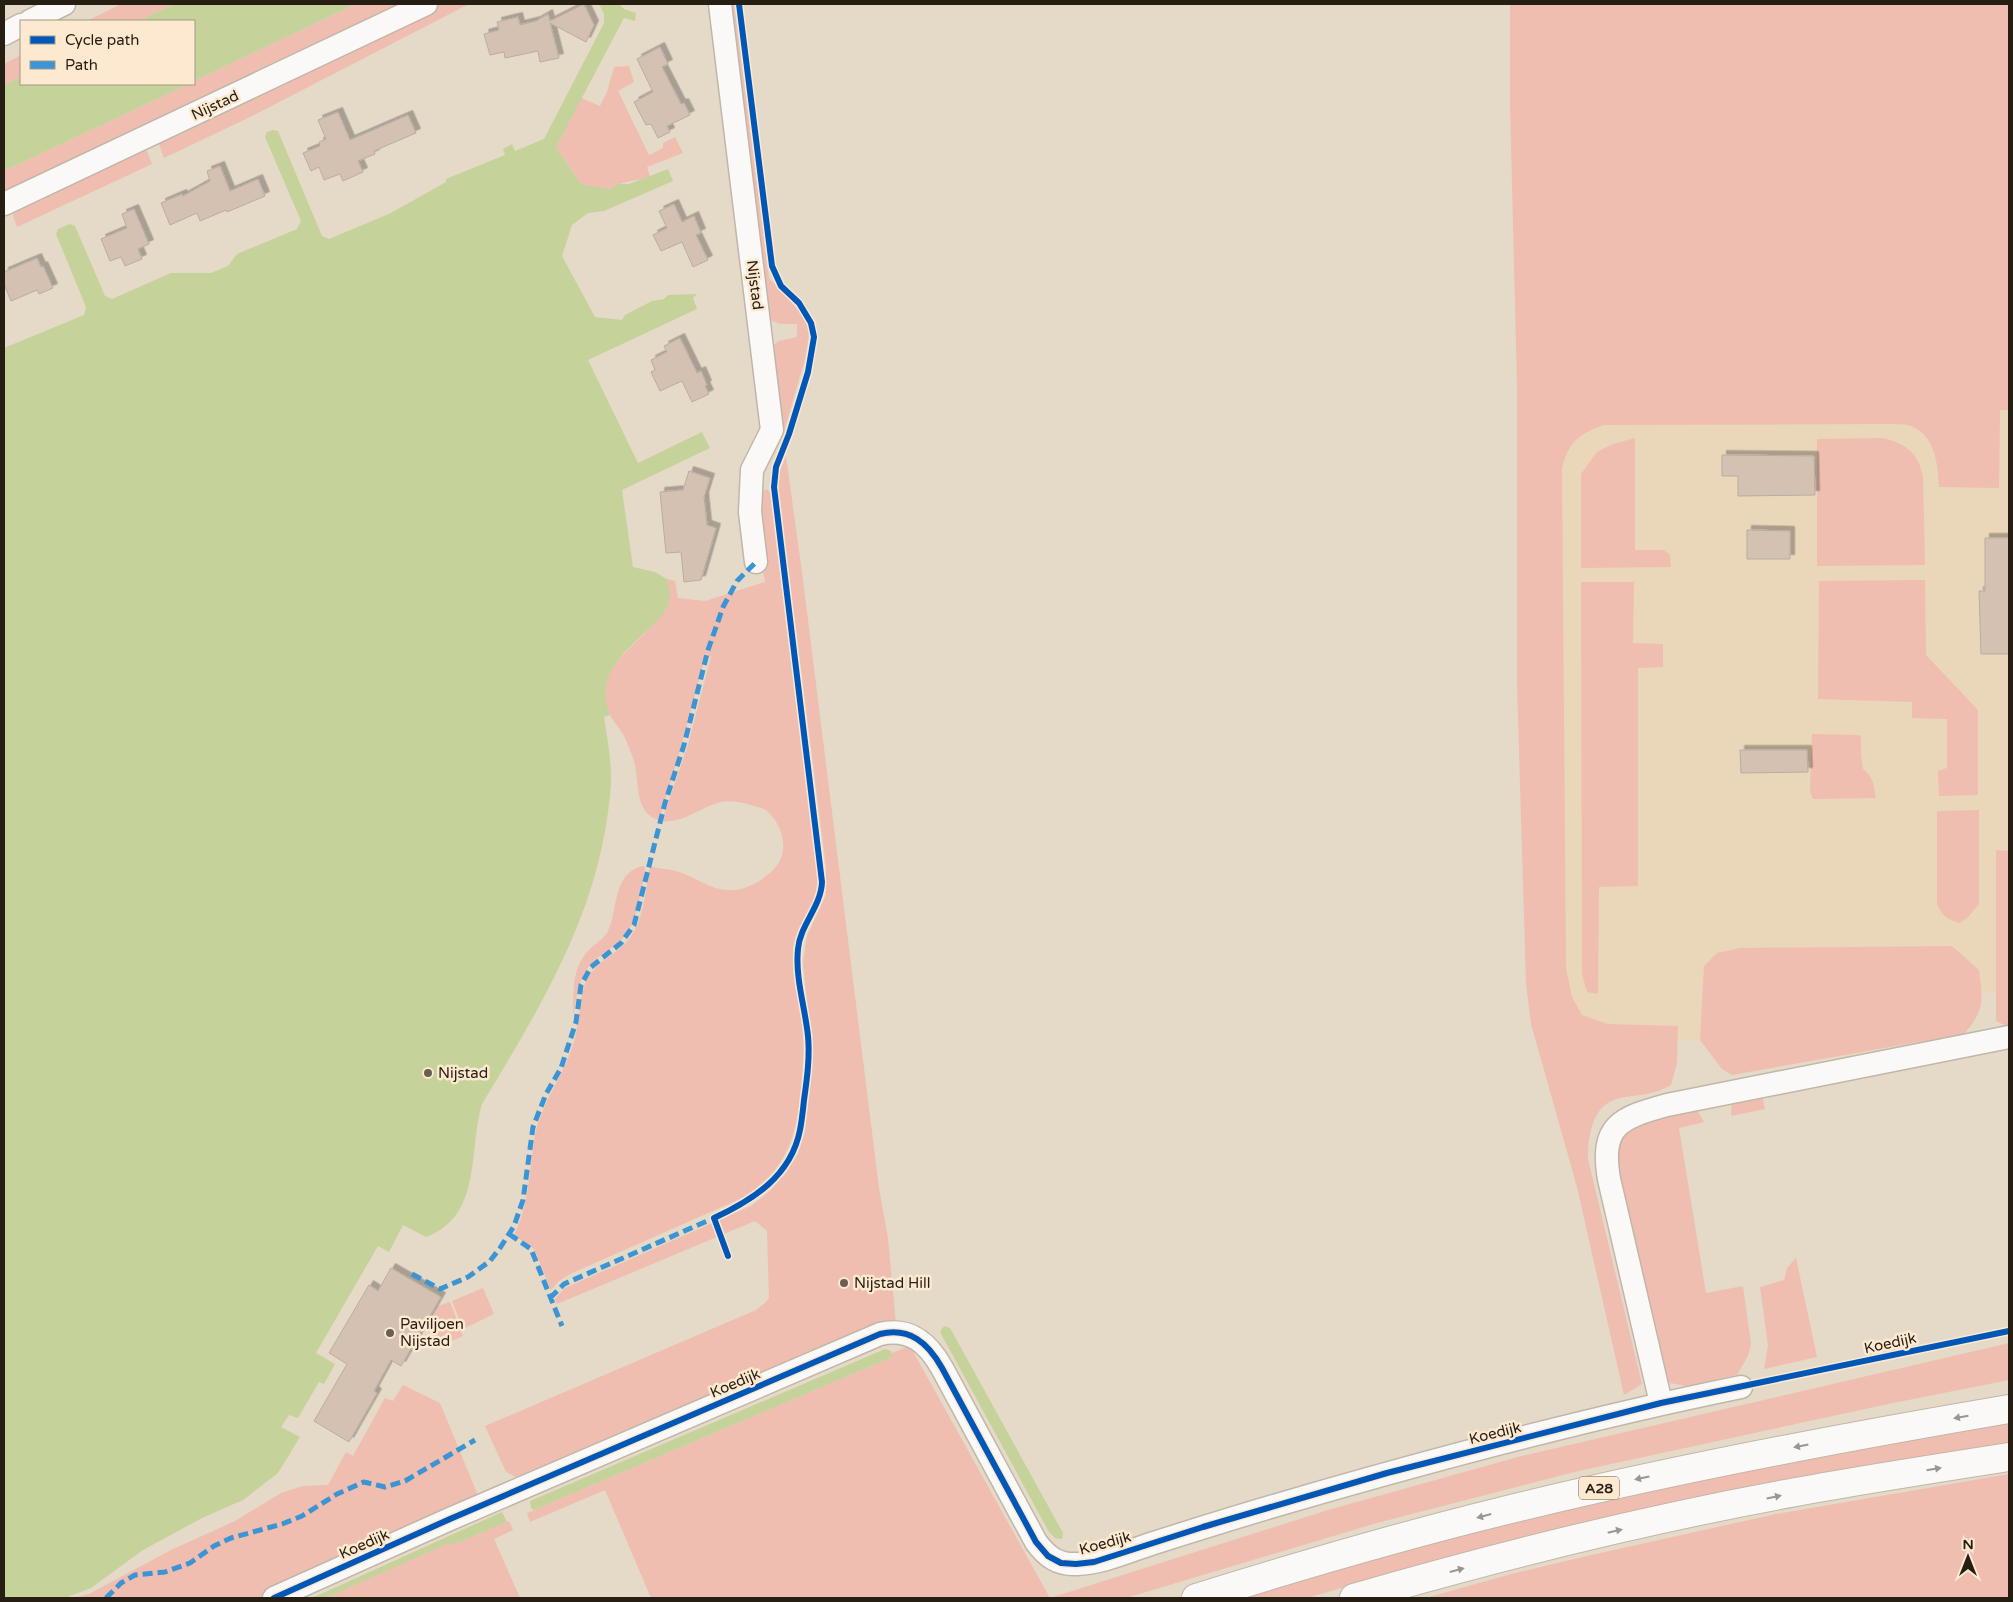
<svg xmlns="http://www.w3.org/2000/svg" width="2013" height="1602" viewBox="0 0 2013 1602" font-family="'Varela Round',sans-serif">
  <style>
    .built { fill: #ead6b9 }
    .green { fill: #efbeb0 }
    .water { fill: #c5d39a }
    .building { fill: #d5c1b2; stroke: #b8ada2; filter: url(#shadow) }
    .lines { fill: none; stroke-linecap: round; stroke-linejoin: round }
    .minor-casing { stroke: #c0b7a9; stroke-width: 25 }
    .highway-casing { stroke: #c0b7a9; stroke-width: 30 }
    .minor { stroke: #fbf9f7; stroke-width: 22 }
    .highway { stroke: #fbf9f7; stroke-width: 28 }
    .quiet { stroke: #3b94d3; stroke-width: 5; stroke-dasharray: 10 5; stroke-linecap: butt }
    .cycleway-casing { stroke: #fce9d0; stroke-width: 9 }
    .cycleway { stroke: #0057b8; stroke-width: 6 }
    .oneway { fill: #9b9690 }
    .poi-dot { fill: #695f52; stroke: #fce9d0; stroke-width: 2 }
    .labels { text-anchor: middle; dominant-baseline: central; stroke-width: 5; stroke-linejoin: round; paint-order: stroke }
    .shield { fill: #fce9d0; stroke: #665b4b; stroke-width: 1 }
    .shield-label { font-size: 14px; font-weight: bold; fill: #261e12 }
    .street-label { font-size: 15px; fill: #261e12; stroke: #fce9d0 }
    .poi-label { font-size: 15px; fill: #261e12; stroke: #fce9d0; text-anchor: start }
  </style>
  <defs>
    <filter id="shadow"><feDropShadow dx="4.5" dy="-4.5" stdDeviation="0" flood-color="#0004"/></filter>
  </defs>
  <rect width="100%" height="100%" fill="#e5d9c8"/>
  <path class="built" d="M2009,410V989L1700,1040L1558,1037L1551,414Z"/>
  <path class="green" d="M121,4H174L138,21H87Z
    M356,4H414L4,199V171L189,84H194V81Z
    M438,4H469L248,118L164,158L159,144L160,137Z
    M727,4H734L769,278L801,313L810,328L805,359L782,438L771,347L779,341L797,337V324H781L767,319Z
    M1510,4H2009V410H2000L1999,488L1939,487C1938,464 1935,433 1908,425C1902,424 1894,424 1888,424L1604,425C1579,434 1569,441 1562,468L1566,968L1572,997L1582,1015L1608,1024L1678,1026L1677,1063L1671,1085C1661,1091 1652,1093 1641,1095C1632,1096 1622,1097 1614,1100C1591,1108 1588,1139 1588,1159L1642,1384L1624,1395L1577,1187L1531,1024L1526,983L1517,684V385L1510,105Z
    M21,55V77L4,85V64Z
    M629,66L634,82L618,91L649,155L663,148V143L675,137L683,153L647,167L650,177C640,180 617,182 611,189L581,184L556,147L581,98L600,106L607,92L614,67Z
    M139,147L147,151L152,164L17,227L13,216L14,206Z
    M1635,438V550H1664L1670,555L1671,567L1581,568V474L1597,452L1613,444Z
    M1882,438C1905,443 1918,452 1923,476L1925,565L1817,566V439Z
    M786,456L802,572L879,1188L888,1238L896,1324L518,1478L506,1472L485,1426L756,1310L765,1303L769,1298L767,1231L755,1221L557,1304L555,1299L565,1288L751,1206L770,1191L786,1173L798,1154L805,1132L813,1056L803,963L807,936L826,895V867L777,479Z
    M767,489L770,493L818,880C817,908 794,925 793,951C791,979 801,1007 803,1035C804,1052 803,1070 801,1088C796,1140 786,1171 740,1199L570,1274L559,1281L551,1290L534,1249L514,1235C530,1203 529,1170 535,1136C541,1104 562,1078 572,1048C580,1027 578,1002 586,981C594,963 617,954 629,939C644,920 646,889 650,866C659,869 668,869 676,871C698,877 709,891 733,890C750,889 769,877 778,864C790,847 780,819 764,809C760,807 744,803 738,802C709,796 690,824 662,821L688,745L711,657L706,654L677,761L659,820C635,814 639,783 635,765C633,756 628,745 624,736C618,725 608,716 605,704C603,697 605,684 608,677C618,650 669,620 670,598C670,592 668,585 667,579L675,581L678,598L705,601L765,582C762,564 746,498 767,489Z
    M1925,580L1926,655L1978,710V795L1939,796L1938,771L1947,768V719L1912,718V702L1818,699L1819,581Z
    M1581,582H1634L1633,643L1663,644V667L1638,668V886L1599,887L1598,994L1587,992L1582,974Z
    M1812,734L1858,735L1861,737V755L1863,769C1874,778 1874,785 1876,798L1813,799L1810,792Z
    M1979,810V904L1968,917L1960,923C1947,919 1943,917 1937,904V811Z
    M1996,850L2009,851V1027L1996,1021Z
    M642,866L645,867C642,887 639,913 628,931C621,944 607,950 596,959C579,973 577,996 573,1016C574,993 571,969 588,951C594,944 603,940 608,931C618,909 613,873 642,866Z
    M1952,946L1979,970C1983,1000 1985,1010 1964,1034L1732,1075L1722,1069L1700,1040L1704,966L1717,953L1740,948Z
    M1762,1095L1765,1109L1731,1116L1732,1100Z
    M1696,1108L1704,1122L1679,1128L1706,1293L1743,1286L1751,1344L1748,1356L1737,1375L1686,1386L1665,1382L1614,1165L1622,1129Z
    M1796,1258L1817,1357L1764,1369L1768,1346L1760,1287L1784,1280L1787,1268Z
    M483,1288L494,1314L463,1329L452,1301Z
    M450,1302L463,1336L442,1345L433,1336L435,1331L428,1326L438,1306Z
    M2009,1343V1380L1893,1403L1574,1472L1377,1523L1126,1598H651L605,1490L530,1522L527,1513L890,1358L892,1353L910,1346L1050,1598L1328,1510L1518,1457Z
    M403,1385L440,1403L477,1493L476,1496L414,1527L260,1598H74L89,1594L171,1550L235,1521L281,1493L303,1486L328,1485L346,1452L353,1456L385,1398L393,1401Z
    M2009,1422V1443L1956,1452L1386,1575L1307,1598H1240L1409,1549L1658,1488Z
    M2009,1474V1598H1426L1511,1574L1587,1556L1776,1514Z
    M509,1521L513,1530L494,1539L520,1598H326L449,1542L452,1545Z"/>
  <path class="water" d="M174,4H356L194,81V21H138Z
    M599,4H619L624,9L636,13L635,21L624,18L556,147L581,184L611,189L617,184H629L668,169L673,181L604,211L588,213L572,225L562,256L595,317L622,320L625,315L652,301L664,299L668,295L697,294L693,298L697,309L588,360L638,463L702,432L710,448L622,490L633,567L655,572L667,579C668,585 671,592 670,598C669,610 658,620 651,627C625,651 593,677 610,715L604,717C607,738 612,762 611,784C602,908 544,1001 482,1104C468,1150 483,1216 426,1237L403,1225L389,1252L378,1246L316,1353L335,1364L324,1384L319,1382L298,1418L289,1415L281,1427L300,1437L278,1473L243,1500L202,1518L143,1550L91,1588L65,1598H4V348L84,315L86,307L56,234L58,229L70,224L75,226L105,296L112,299L171,273H211L228,266L237,254L297,229L301,221L265,137L267,132L273,130L278,131L322,236L329,239L391,213L446,182V179L505,155L503,149L512,144L515,151L544,139L604,23V14Z
    M21,77V84H189L4,171V85Z
    M944,1326L950,1328L1063,1533L1062,1539L1055,1538L1049,1532L940,1332Z
    M885,1349L891,1351L892,1356L890,1358L534,1510L531,1508L530,1501Z
    M502,1512L507,1522L452,1545L449,1543L326,1598H312Z"/>
  <path class="building" d="M584,4L594,25L586,42L550,23L559,58L540,62L538,51L505,58L504,52L490,55L484,34L499,30L497,22L518,17L520,25L536,21L548,14L550,21Z
    M660,47L668,64L662,67L681,104L684,103L690,115L667,126L670,132L658,138L651,124L646,125L634,102L653,92L637,59Z
    M338,112L350,140L408,115L416,133L374,151L375,154L358,161L363,172L343,181L340,174L324,180L319,167L311,171L303,153L320,146L319,142L326,139L318,120Z
    M220,166L230,191L258,179L265,196L227,212L226,210L200,221L197,213L170,225L161,203L182,194L183,196L210,181L207,171Z
    M674,204L682,222L694,216L701,233L696,235L708,260L693,267L682,242L661,251L653,235L667,228L659,211Z
    M134,209L149,244L138,249L142,259L125,266L121,257L110,261L101,239L127,228L122,214Z
    M37,258L41,267L43,266L53,288L39,294L37,290L11,301L4,284V272Z
    M680,338L697,373L701,371L707,385L705,386L709,394L692,402L682,381L660,391L651,372L655,370L651,360L667,352L664,346Z
    M1722,455L1814,456L1815,495L1738,496V476H1722Z
    M689,471L710,478L704,497L707,525L716,528L701,580L684,582L681,552L666,553L660,492L683,490Z
    M1747,530L1790,531V559H1747Z
    M1985,538H2009V654H1981L1979,591H1985Z
    M1740,750H1807L1808,772L1741,773Z
    M391,1268L441,1297L401,1366L391,1360L374,1391L377,1393L349,1442L314,1421L347,1364L329,1353L369,1285L378,1291Z"/>
  <g class="lines">
    <defs>
      <path id="minor" d="M720,4L772,430L752,470L750,512L756,562
        M30,21L64,4
        M4,34L21,25
        M4,204L426,4
        M1661,1403L1609,1179C1600,1125 1620,1118 1667,1105L2009,1037
        M274,1598L450,1519L880,1334C910,1327 928,1343 942,1368L1036,1542C1047,1557 1058,1565 1077,1564C1104,1563 1131,1550 1157,1542C1201,1528 1246,1514 1291,1501C1439,1458 1589,1418 1741,1387"/>
      <path id="highway" d="M1196,1598C1296,1567 1397,1537 1499,1512C1668,1470 1838,1438 2009,1409
        M1354,1598C1499,1556 1647,1519 1796,1492C1867,1479 1938,1468 2009,1457"/>
    </defs>
    <use href="#minor" class="minor-casing"/>
    <use href="#highway" class="highway-casing"/>
    <use href="#minor" class="minor"/>
    <use href="#highway" class="highway"/>
    <path class="quiet" d="M509,1234L531,1249L562,1326
      M412,1274L440,1289L468,1277L490,1261L500,1248L514,1226L523,1200L533,1127L546,1094L561,1068L576,1022L581,985L591,967L621,943L634,925L665,803L684,745L708,650L723,607L737,581L756,562
      M550,1298L564,1284L714,1218
      M106,1598L121,1583L135,1575L165,1572L190,1563L214,1546L231,1538L282,1524L302,1516L337,1494L364,1482L385,1487L405,1481L475,1440"/>
    <defs>
      <path id="cycleway" d="M728,1256L714,1218C753,1200 791,1176 800,1130C802,1120 803,1110 804,1100C807,1079 810,1057 808,1036C805,1007 795,978 798,949C800,925 821,907 822,882L774,487L776,467L789,434L808,372L814,337L811,323L799,303L781,286L772,266L739,4
        M274,1598L450,1519L880,1334C910,1327 928,1343 942,1368L1036,1542L1048,1556L1061,1563L1076,1564L1094,1562L1203,1527L1387,1473L1661,1403L2009,1331"/>
    </defs>
    <use href="#cycleway" class="cycleway-casing"/>
    <use href="#cycleway" class="cycleway"/>
  </g>
  <defs><path id="oneway-solid" d="M-6-.8H1V-3.2L6.5 0L1 3.2V.8H-6Z" transform="scale(1.25)"/></defs>
  <g class="oneway">
    <use href="#oneway-solid" transform="translate(1961 1417) rotate(170)"/>
    <use href="#oneway-solid" transform="translate(1801 1446) rotate(169)"/>
    <use href="#oneway-solid" transform="translate(1934 1469) rotate(-9)"/>
    <use href="#oneway-solid" transform="translate(1642 1478) rotate(168)"/>
    <use href="#oneway-solid" transform="translate(1774 1497) rotate(-12)"/>
    <use href="#oneway-solid" transform="translate(1484 1516) rotate(165)"/>
    <use href="#oneway-solid" transform="translate(1615 1531) rotate(-13)"/>
    <use href="#oneway-solid" transform="translate(1457 1570) rotate(-15)"/>
  </g>
  <g class="poi-dot">
    <circle cx="428" cy="1073" r="5"/>
    <circle cx="844" cy="1283" r="5"/>
    <circle cx="390" cy="1333" r="5"/>
  </g>
  <g class="labels">
    <rect class="shield" x="1579" y="1476.5" width="40" height="23" rx="4"/>
    <g class="shield-label">
      <text x="1599" y="1488">A28</text>
    </g>
    <g class="street-label">
      <text transform="translate(215 105) rotate(-25)">Nijstad</text>
      <text transform="translate(755 285) rotate(83)">Nijstad</text>
      <text transform="translate(1890 1343) rotate(-12)">Koedijk</text>
      <text transform="translate(735 1383) rotate(-23)">Koedijk</text>
      <text transform="translate(1495 1433) rotate(-14)">Koedijk</text>
      <text transform="translate(1105 1543) rotate(-15)">Koedijk</text>
      <text transform="translate(364 1544) rotate(-24)">Koedijk</text>
    </g>
    <g class="poi-label">
      <text x="438" y="1073">Nijstad</text>
      <text x="854" y="1283">Nijstad Hill</text>
      <text x="400" y="1324">Paviljoen<tspan x="400" dy="17">Nijstad</tspan></text>
    </g>
  </g>
  <rect width="2013" height="1602" fill="none" stroke="#261e12" stroke-width="10"/>
  <rect x="20" y="20" width="175" height="65" fill="#fce9d0" stroke="#a69884"/>
  <rect x="30" y="36" width="25" height="8" fill="#0057b8" stroke="#a69884"/>
  <text x="65" y="45" font-size="15" fill="#261e12">Cycle path</text>
  <rect x="30" y="61" width="25" height="8" fill="#3b94d3" stroke="#a69884"/>
  <text x="65" y="70" font-size="15" fill="#261e12">Path</text>
  <g transform="translate(1968 1557)" stroke="#fce9d0" stroke-width="4" paint-order="stroke">
  <path d="M0-4L9 19L0 12L-9 19Z" fill="#261e12"/>
  <text y="-8" font-size="14" font-weight="bold" text-anchor="middle" fill="#261e12">N</text>
  </g>
</svg>
